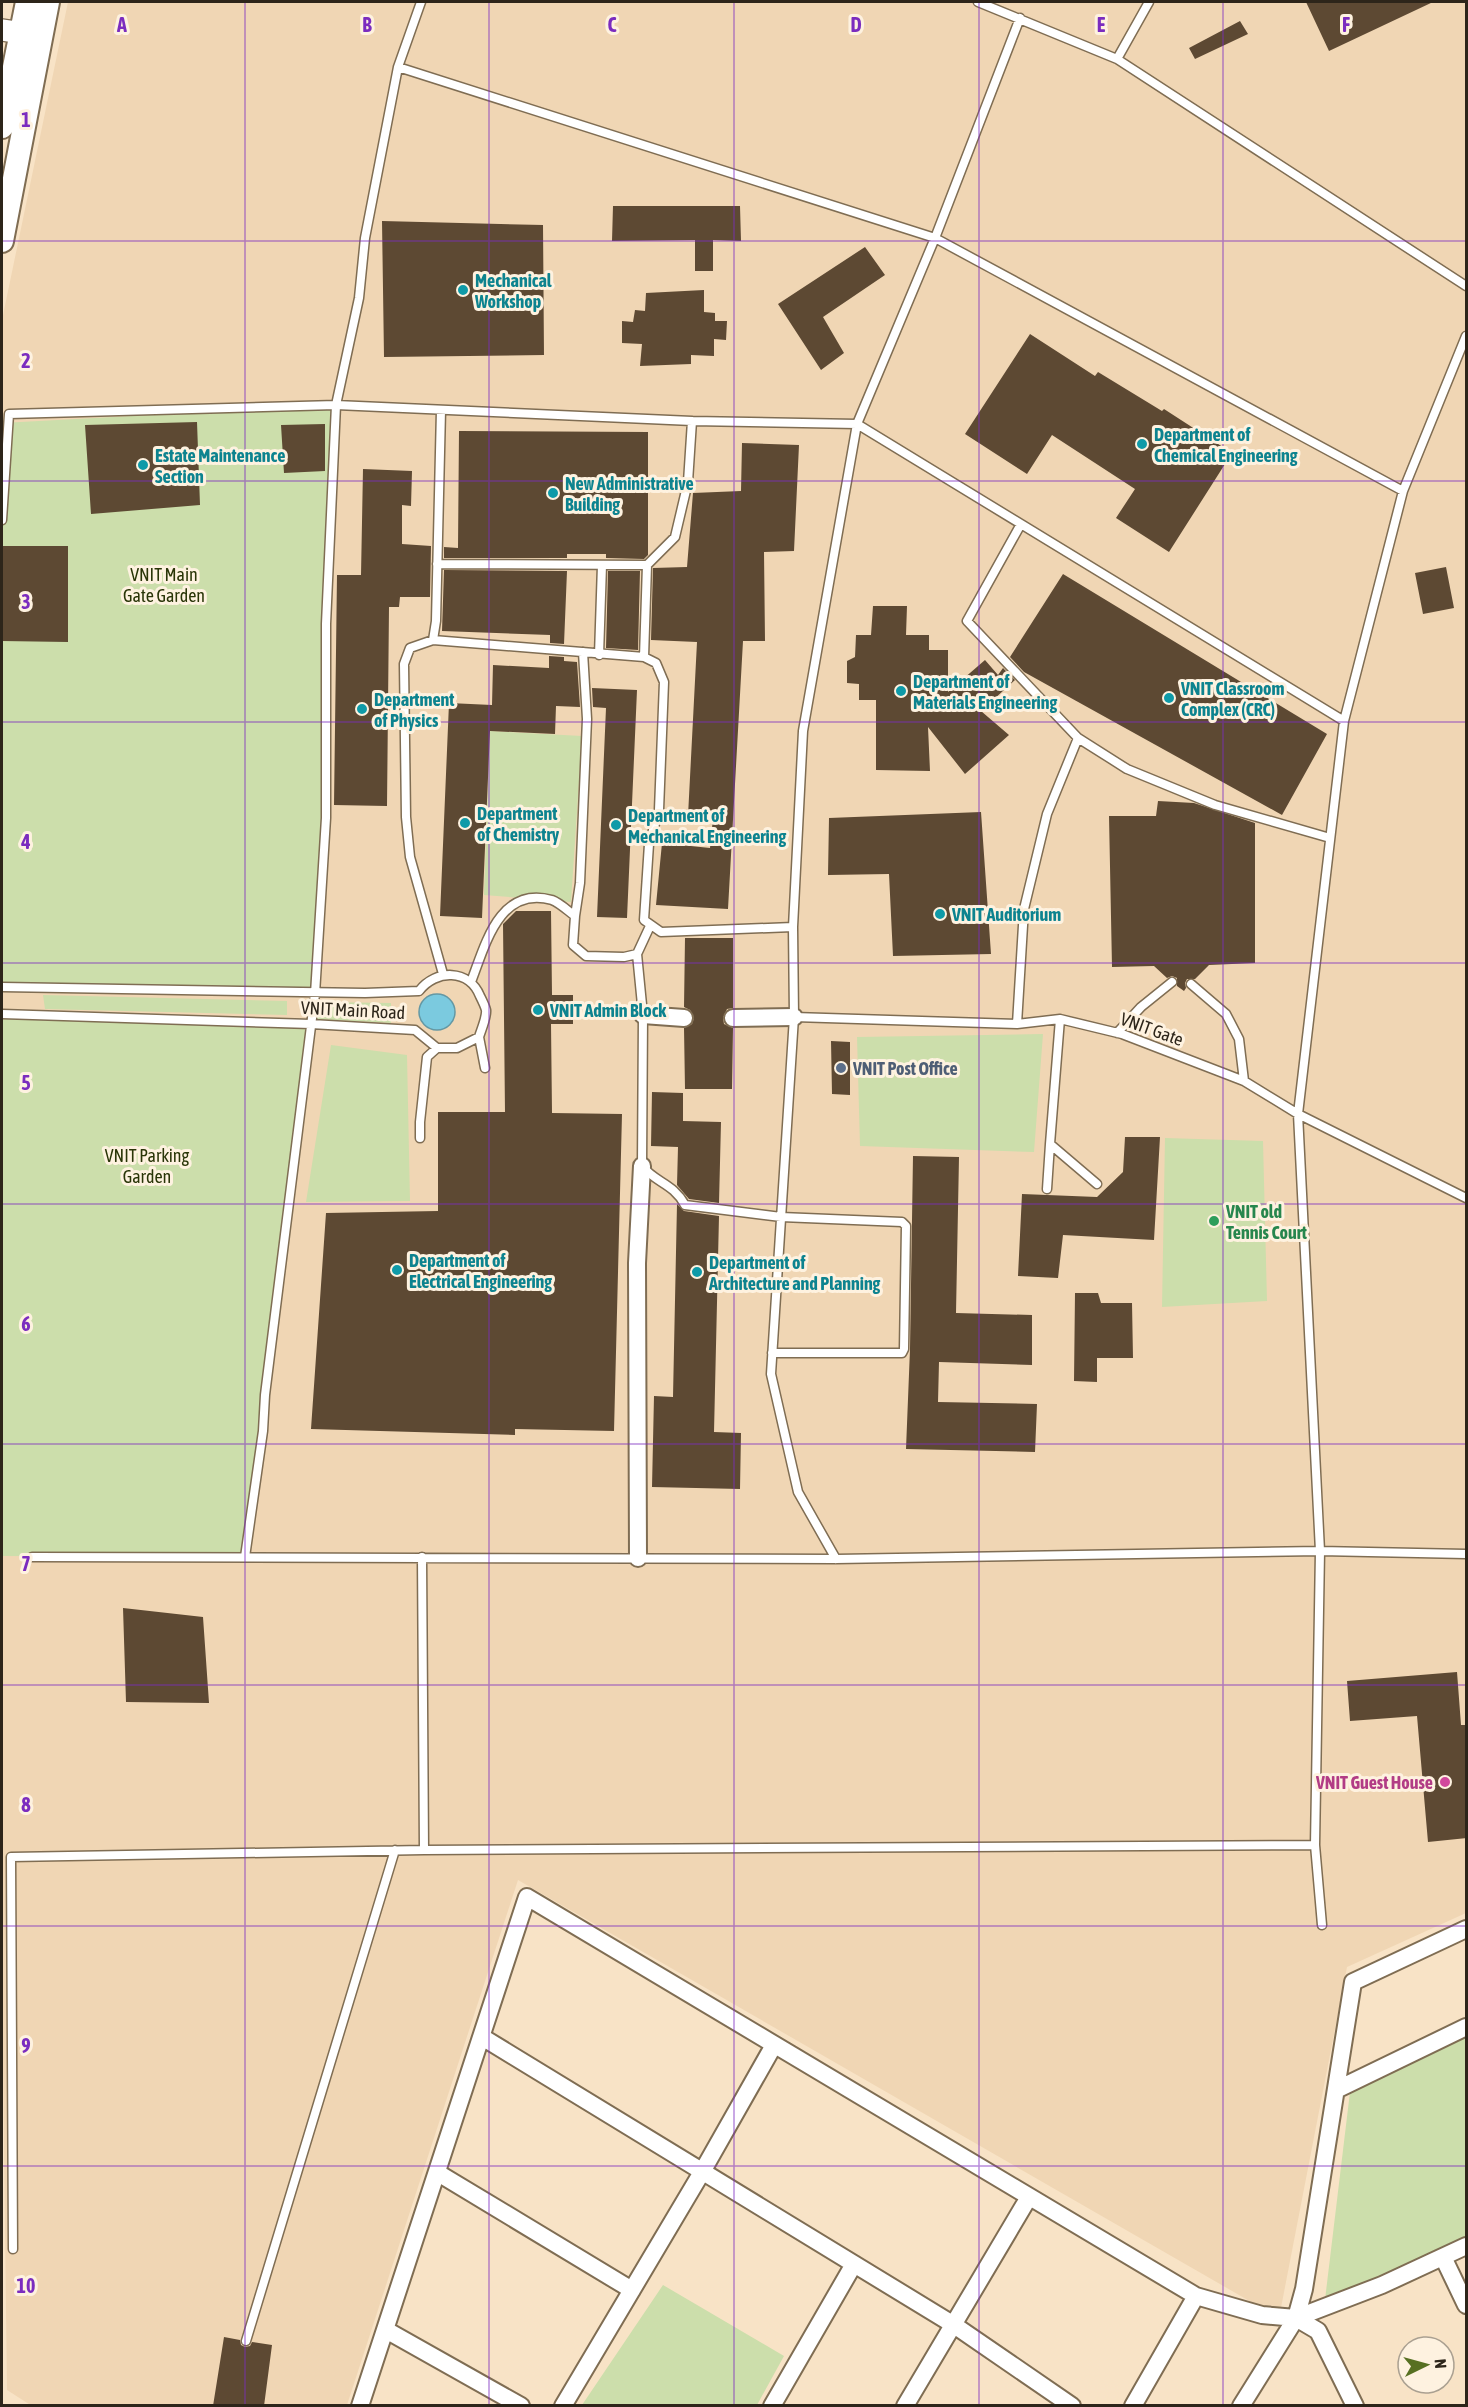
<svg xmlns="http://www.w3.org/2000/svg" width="1468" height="2407" viewBox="0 0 1468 2407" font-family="'Asap Condensed',sans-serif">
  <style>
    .built { fill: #f0d6b4 }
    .green { fill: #ccdeab }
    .water { fill: #7bcadf; stroke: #6498a4; stroke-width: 1.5 }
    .building { fill: #5d4933 }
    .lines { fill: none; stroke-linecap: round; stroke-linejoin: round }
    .service-casing { stroke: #7f6d53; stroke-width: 11 }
    .minor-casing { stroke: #7f6d53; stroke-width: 20 }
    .tertiary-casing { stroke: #7f6d53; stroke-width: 24 }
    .secondary-casing { stroke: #7f6d53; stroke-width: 26 }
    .service { stroke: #fff; stroke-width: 8 }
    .minor { stroke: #fff; stroke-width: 16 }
    .tertiary { stroke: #fff; stroke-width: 21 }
    .secondary { stroke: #fff; stroke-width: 22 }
    .grid { fill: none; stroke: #7b2cbf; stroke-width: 1.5; stroke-opacity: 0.55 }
    .culture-dot { fill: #0f9aa8; stroke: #fef2e0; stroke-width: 2 }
    .service-dot { fill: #5c6f8a; stroke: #fef2e0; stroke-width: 2 }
    .leisure-dot { fill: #2e9e5b; stroke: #fef2e0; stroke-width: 2 }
    .hotel-dot { fill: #d1479c; stroke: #fef2e0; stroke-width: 2 }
    .labels { text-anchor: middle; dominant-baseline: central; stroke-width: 6; stroke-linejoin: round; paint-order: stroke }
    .culture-label { font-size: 18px; font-weight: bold; fill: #0d838f; stroke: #fef2e0; text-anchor: start }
    .park-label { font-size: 18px; fill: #293507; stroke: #fef2e0 }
    .street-label { font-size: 18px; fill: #2d251a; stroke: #fef2e0 }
    .service-label { font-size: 18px; font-weight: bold; fill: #4e5e75; stroke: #fef2e0; text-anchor: start }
    .leisure-label { font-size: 18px; font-weight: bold; fill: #27864d; stroke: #fef2e0; text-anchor: start }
    .hotel-label { font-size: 18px; font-weight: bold; fill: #b23c85; stroke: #fef2e0; text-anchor: end }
    .grid-label { font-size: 20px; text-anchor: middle; font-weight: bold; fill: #7b2cbf; stroke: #fef2e0; stroke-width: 6; stroke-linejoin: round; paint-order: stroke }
  </style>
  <rect width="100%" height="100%" fill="#f8e3c6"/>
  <path class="built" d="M68,2H1466V1913L1347,1967L1279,2318L518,1880L347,2405L32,2406L7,2390L2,1982V320Z"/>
  <path class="green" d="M336,405L327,727L315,994L2,987V423Z
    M490,731L582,736L571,902L484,895Z
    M43,995L287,1001V1015L45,1009Z
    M320,1002L391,1003V1023L316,1019Z
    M2,1014L311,1024L245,1557L2,1556Z
    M1043,1034L1034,1152L860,1146L857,1037Z
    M331,1045L407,1055L410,1201L306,1202Z
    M1165,1138L1263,1141L1267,1301L1162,1307Z
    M1466,2036V2239L1324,2308L1350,2092Z
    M663,2285L784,2356L757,2405H582Z"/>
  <path class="water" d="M419 1012a18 18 0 1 1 36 0a18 18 0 1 1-36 0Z"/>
  <path class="building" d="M1306,2H1433L1329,51Z
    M1240,21L1248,34L1195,59L1189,48Z
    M613,206H740L741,241L713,240V271H695V240L612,241Z
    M382,221L543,225L544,355L384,357Z
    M865,247L885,275L823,317L844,353L821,370L778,304Z
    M704,290V312L715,313V321H727L726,340L714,339V356L691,355V364L640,366L642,344L622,343V321L633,322L635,310L645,311L646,293Z
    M1030,334L1095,376L1098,372L1162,411L1164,409L1232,453L1169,552L1116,518L1135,489L1052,435L1027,474L965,434Z
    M197,422L200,505L91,514L85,425Z
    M325,424V471L284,473L281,425Z
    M459,431L648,432V555L644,559L606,558V554H567V558H444V547L458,548Z
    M742,443L799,445L794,551L764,552L765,641H743L728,909L656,905L662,843L710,848L713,818L688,816L697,642L651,640L653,568L687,567L693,493L741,491Z
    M363,469L412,471L411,506L402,505V544L431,546L430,597H400L399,607H389L387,806L334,805L337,575H361Z
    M2,546H68V642L2,641Z
    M1446,567L1454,608L1423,614L1415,573Z
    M444,570L567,571L564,644L550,643V635L442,631Z
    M608,571H640L638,650L606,648Z
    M1063,574L1327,734L1282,815L1024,672L1010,657Z
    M873,606H907L906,635H929V650H948V692L985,660L998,675L1003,668L1015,680L981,711L1009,735L965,774L928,727L930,771L876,770V700H859V684L847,683V661L855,657L856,635H871Z
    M549,656L564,657V661L577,662L580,707L556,706L555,734L490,731L482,918L440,916L449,703L492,705L493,665L549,668Z
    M592,688L637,690L627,918L597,917L606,708L593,707Z
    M1158,801L1194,803L1255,823V963L1209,965L1195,979H1187L1185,983L1186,988L1184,991L1177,986V978L1172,976L1167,978L1154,966L1112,967L1109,816H1156Z
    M981,812L991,954L893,956L889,874L828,875L829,818Z
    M516,911H551L552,995H573V1024H551L552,1113L622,1114L614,1431L515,1429V1435L311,1429L326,1213L438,1211V1112H505L503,924Z
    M685,938H733V1008L727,1009L723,1018L724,1024L733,1028L732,1089H685L684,1028L692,1024L694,1018L690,1010L684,1007Z
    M831,1041L850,1042V1095L832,1094Z
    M652,1092L683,1093V1121L721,1122L719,1203L689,1199L677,1185L678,1147L651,1146Z
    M1125,1137H1160L1154,1240L1063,1235L1058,1278L1018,1276L1022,1194L1097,1197L1123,1172Z
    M913,1156L959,1157L956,1313L1032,1315V1365L939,1362L938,1402L1037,1404L1035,1452L906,1449L910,1349Z
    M677,1204L684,1211L719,1216L714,1432L741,1433L740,1489L652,1487L654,1396L673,1397Z
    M1075,1293H1098L1101,1303H1132L1133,1358H1097V1382L1074,1381Z
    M123,1608L203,1617L209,1703L126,1702Z
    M1457,1672L1461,1725H1467V1838L1428,1842L1417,1716L1350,1721L1347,1681Z
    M224,2337L240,2340L241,2345L245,2347L250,2346L252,2342L272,2345L264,2406H213Z"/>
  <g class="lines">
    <defs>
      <path id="service" d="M978,2L1117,59L1466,286
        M1117,59L1149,2
        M398,67L935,238L1403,491
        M441,410L436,621L433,640L410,648L404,664L406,817L410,857L443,974
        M2,520L9,414L336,405L692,421L857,424L1344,721
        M1021,524L967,621L1078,738L1127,769L1215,805L1330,838
        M437,564L647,565L675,537L688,482L692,421
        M433,640L644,657L656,663L664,682L659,810L649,844L644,920L661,932L793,927
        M599,655L602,565
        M644,657L647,565
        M575,916L580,883L587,719L583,652
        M637,954L643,1015L642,1166C656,1183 673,1183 685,1205L781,1217L902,1222L906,1226L904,1349L902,1353H772
        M471,982C485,946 499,885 552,900C560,903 568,911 575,916L573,945L586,956L624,957L637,954L650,926
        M1191,984L1226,1014L1239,1039L1244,1081
        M2,987L365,993L419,991C436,969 469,969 480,996C482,1000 485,1006 486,1010C487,1017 481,1030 479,1037L457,1048H437L415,1030L311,1024L2,1014
        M794,1017L1017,1024L1060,1019L1122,1034L1244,1081L1298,1114L1466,1198
        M1060,1019L1050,1144L1097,1184
        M1017,1024L1024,909L1047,814L1078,738
        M1117,1033L1141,1007L1172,982
        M479,1037L485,1068
        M420,1138V1122L427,1057L437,1048
        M1047,1189L1050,1144
        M32,1557L836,1559L1320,1551L1466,1554
        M245,1557L263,1431L265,1395L315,994L326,818V624L336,405L359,298L365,238L398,67L421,2
        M422,1557L424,1850
        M836,1559L798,1492L771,1374L794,1017L793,927L803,731L857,424L935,238L1020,18
        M1322,1925L1315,1845L1320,1551L1298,1114L1344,721L1403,491L1466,336
        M13,2249L11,1857L424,1850L1315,1845
        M246,2341L395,1850"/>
      <path id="minor" d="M643,1015L684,1018
        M733,1018L794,1017
        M638,1558L637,1263L642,1166
        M482,2037L954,2325L1072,2406
        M1338,2089L1466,2027
        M438,2173L632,2290
        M1443,2257L1466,2305
        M1296,2318L1382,2285L1466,2246
        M386,2330L521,2406
        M360,2406L527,1897L1196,2296L1262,2315L1296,2318L1318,2331L1355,2406
        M563,2406L702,2172L774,2045
        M772,2406L854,2264
        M905,2406L1029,2197
        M1133,2406L1196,2296
        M1241,2406L1296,2318L1304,2289L1353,1982L1466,1929"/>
      <path id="tertiary" d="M2,30L36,35"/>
      <path id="secondary" d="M2,127L27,2
        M2,241L48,2"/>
    </defs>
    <use href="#service" class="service-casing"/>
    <use href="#minor" class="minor-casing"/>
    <use href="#tertiary" class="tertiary-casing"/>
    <use href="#secondary" class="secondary-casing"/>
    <use href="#service" class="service"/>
    <use href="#minor" class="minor"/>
    <use href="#tertiary" class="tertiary"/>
    <use href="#secondary" class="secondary"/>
  </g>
  <path class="grid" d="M245,2V2406M489,2V2406M734,2V2406M979,2V2406M1223,2V2406M2,241H1466M2,481H1466M2,722H1466M2,963H1466M2,1204H1466M2,1444H1466M2,1685H1466M2,1926H1466M2,2166H1466"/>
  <g class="culture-dot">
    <circle cx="463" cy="290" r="6"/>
    <circle cx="1142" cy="444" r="6"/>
    <circle cx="143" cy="465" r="6"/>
    <circle cx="553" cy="493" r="6"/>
    <circle cx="901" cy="691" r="6"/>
    <circle cx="1169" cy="698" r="6"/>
    <circle cx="362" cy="709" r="6"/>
    <circle cx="465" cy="823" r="6"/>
    <circle cx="616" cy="825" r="6"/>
    <circle cx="940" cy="914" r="6"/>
    <circle cx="538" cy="1010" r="6"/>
    <circle cx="397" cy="1270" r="6"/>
    <circle cx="697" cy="1272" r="6"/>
  </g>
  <circle class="service-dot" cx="841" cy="1068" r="6"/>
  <circle class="leisure-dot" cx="1214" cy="1221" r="6"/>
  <circle class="hotel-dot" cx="1445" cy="1782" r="6"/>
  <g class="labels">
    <g class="culture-label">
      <text x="475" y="280">Mechanical<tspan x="475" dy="21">Workshop</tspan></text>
      <text x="1154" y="434">Department of<tspan x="1154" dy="21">Chemical Engineering</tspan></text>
      <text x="155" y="455">Estate Maintenance<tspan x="155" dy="21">Section</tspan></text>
      <text x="565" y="483">New Administrative<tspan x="565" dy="21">Building</tspan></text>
      <text x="913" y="681">Department of<tspan x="913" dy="21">Materials Engineering</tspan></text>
      <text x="1181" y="688">VNIT Classroom<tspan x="1181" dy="21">Complex (CRC)</tspan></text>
      <text x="374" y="699">Department<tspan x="374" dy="21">of Physics</tspan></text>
      <text x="477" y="813">Department<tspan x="477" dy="21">of Chemistry</tspan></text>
      <text x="628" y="815">Department of<tspan x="628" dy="21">Mechanical Engineering</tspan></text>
      <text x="952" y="914">VNIT Auditorium</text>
      <text x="550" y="1010">VNIT Admin Block</text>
      <text x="409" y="1260">Department of<tspan x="409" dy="21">Electrical Engineering</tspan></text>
      <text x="709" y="1262">Department of<tspan x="709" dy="21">Architecture and Planning</tspan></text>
    </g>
    <g class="park-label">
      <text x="164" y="574">VNIT Main<tspan x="164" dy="21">Gate Garden</tspan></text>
      <text x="147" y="1155">VNIT Parking<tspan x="147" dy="21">Garden</tspan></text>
    </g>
    <g class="street-label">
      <text transform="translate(353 1010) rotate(3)">VNIT Main Road</text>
      <text transform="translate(1152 1029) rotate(20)">VNIT Gate</text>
    </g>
    <g class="service-label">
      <text x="853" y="1068">VNIT Post Office</text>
    </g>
    <g class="leisure-label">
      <text x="1226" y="1211">VNIT old<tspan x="1226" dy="21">Tennis Court</tspan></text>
    </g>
    <g class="hotel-label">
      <text x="1433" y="1782">VNIT Guest House</text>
    </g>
  </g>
  <g class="grid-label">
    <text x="122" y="32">A</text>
    <text x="367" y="32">B</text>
    <text x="612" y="32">C</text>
    <text x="856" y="32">D</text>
    <text x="1101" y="32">E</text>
    <text x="1346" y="32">F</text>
    <text x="26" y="127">1</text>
    <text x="26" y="368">2</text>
    <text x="26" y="609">3</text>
    <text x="26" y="849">4</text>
    <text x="26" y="1090">5</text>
    <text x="26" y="1331">6</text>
    <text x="26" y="1571">7</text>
    <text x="26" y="1812">8</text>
    <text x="26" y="2053">9</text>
    <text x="26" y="2293">10</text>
  </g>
  <rect width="1468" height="2407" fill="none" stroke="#2d251a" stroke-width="6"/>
  <g transform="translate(1426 2365) rotate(85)"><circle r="28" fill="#fef2e0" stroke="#aaa091" stroke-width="1.5"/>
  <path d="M0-4.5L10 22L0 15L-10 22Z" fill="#577022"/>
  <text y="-9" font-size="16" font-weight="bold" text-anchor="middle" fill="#2d251a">N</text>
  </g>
</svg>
